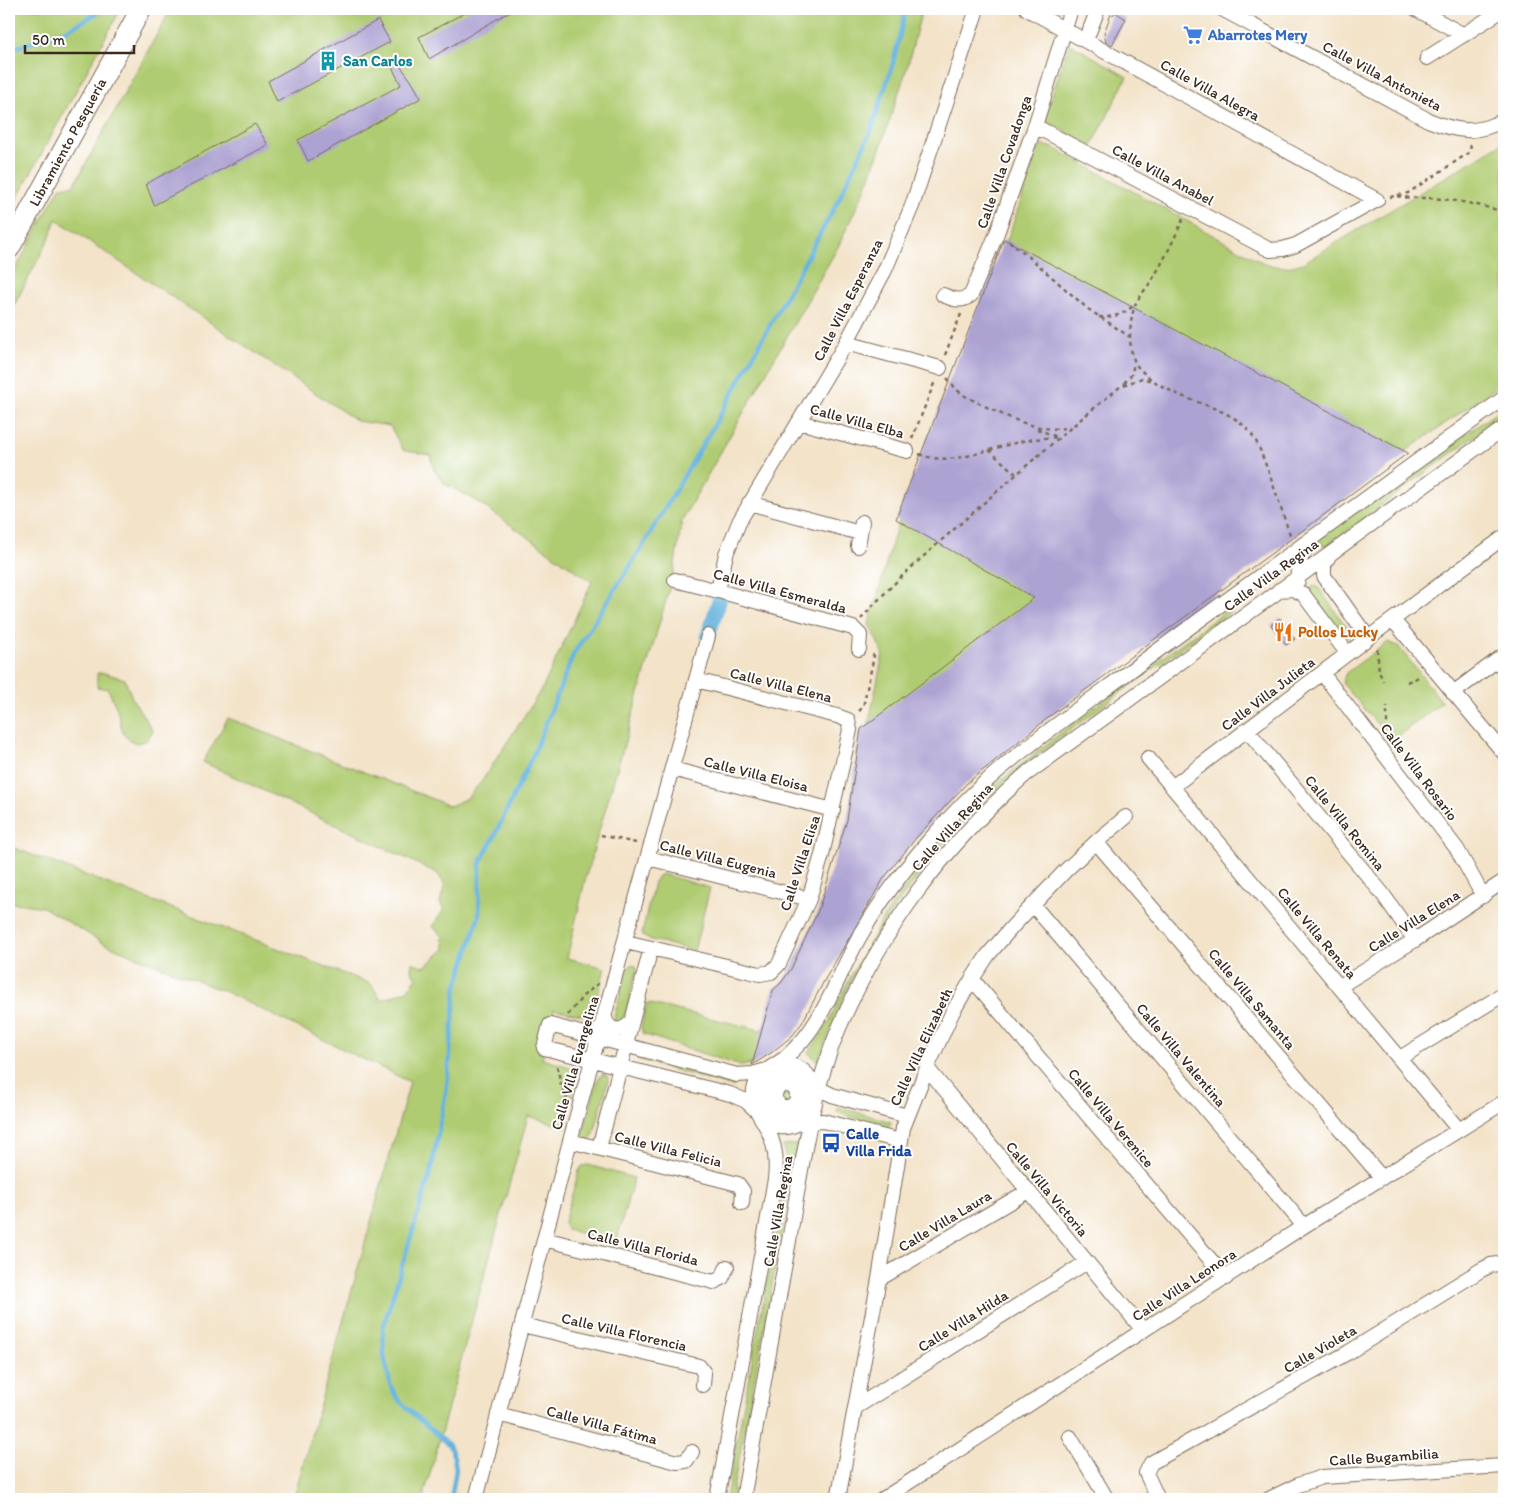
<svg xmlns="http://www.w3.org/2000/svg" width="1513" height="1508" viewBox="0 0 1513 1508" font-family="Itim,sans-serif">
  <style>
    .green { fill: #b0cc72; stroke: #767b48 }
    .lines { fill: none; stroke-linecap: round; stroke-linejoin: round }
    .stream { stroke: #65b3df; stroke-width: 4.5 }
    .canal { stroke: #65b3df; stroke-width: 15 }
    .building { fill: #ada3d3 }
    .street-casing { stroke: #7b6b5a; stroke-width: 16 }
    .secondary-casing { stroke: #7b6b5a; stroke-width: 22 }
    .path { stroke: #7b6b5a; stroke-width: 2.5; stroke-dasharray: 4 4; stroke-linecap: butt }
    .street { stroke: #fff; stroke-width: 14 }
    .secondary { stroke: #fff; stroke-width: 20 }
    .labels { text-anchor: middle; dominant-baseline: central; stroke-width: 4; stroke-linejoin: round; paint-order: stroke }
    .shop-label { font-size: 15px; font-weight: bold; fill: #366cbe; stroke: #fff; text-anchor: start }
    .culture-label { font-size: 15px; font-weight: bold; fill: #0d838f; stroke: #fff; text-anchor: start }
    .street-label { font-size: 15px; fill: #3b2a1e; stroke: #fff }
    .food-label { font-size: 15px; font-weight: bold; fill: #c56008; stroke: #fff; text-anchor: start }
    .transit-label { font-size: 15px; font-weight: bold; fill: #164399; stroke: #fff; text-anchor: start }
  </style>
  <rect width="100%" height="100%" fill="#fff"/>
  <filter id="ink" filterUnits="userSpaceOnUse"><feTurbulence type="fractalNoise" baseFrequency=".02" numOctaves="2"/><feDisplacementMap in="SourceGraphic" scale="10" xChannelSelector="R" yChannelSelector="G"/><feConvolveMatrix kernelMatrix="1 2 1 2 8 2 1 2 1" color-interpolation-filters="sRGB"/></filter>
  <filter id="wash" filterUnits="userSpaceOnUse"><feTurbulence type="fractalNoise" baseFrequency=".0096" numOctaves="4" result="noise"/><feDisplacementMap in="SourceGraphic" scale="20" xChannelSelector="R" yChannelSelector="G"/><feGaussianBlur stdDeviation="1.12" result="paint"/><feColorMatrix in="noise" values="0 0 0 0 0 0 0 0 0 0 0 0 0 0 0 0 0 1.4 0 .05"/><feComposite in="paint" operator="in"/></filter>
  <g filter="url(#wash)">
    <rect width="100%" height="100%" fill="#f3e3c9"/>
    <path class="green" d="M9,9H121L9,213Z
      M171,9H922L907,68L881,146L865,189L838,247L682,520L673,576L586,876L567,958L605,968L594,1010L591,1014L586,1016L554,1009L542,1059L570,1067L577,1073L565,1127L528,1116L423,1499H297L294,1497L410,1082L228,993L105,944L43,907L9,902V846L371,984L381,1000L406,991L417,978L411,971L412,962L424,967L445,949L442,935L432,926L444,910L440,902L445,885L437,873L203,762L228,718L450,806L467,798L482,781L543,687L592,582L472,498L445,484L434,470L430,455L403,450L390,426L357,421L56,219L49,239L9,315V281L60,187L74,185Z
      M1070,45H1073L1127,77L1092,146L1044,120L1067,49Z
      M1504,142V382L1399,456L978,768L884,874L752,1064L741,1066L643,1034L641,1027L647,1003L760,1030L763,1028L807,944L846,832L883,654L869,624L896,529L1004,250L1038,150L1044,145L1056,149L1258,260C1274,268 1286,269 1303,263Z
      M1504,407V414L1327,546L1319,544L1321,538Z
      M1268,582L1269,584L1085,719L1025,765L984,800L942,844L885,921L849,985L818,1061L808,1053L827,1026L846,985L882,920L935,846L988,791L1024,762L1082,716L1245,597Z
      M1314,585L1318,587L1350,632L1348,637L1342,635L1311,593V587Z
      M1388,642L1398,646L1442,702L1392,741L1342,683L1346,673Z
      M97,673H104L125,679L132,698L153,731L147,740L142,742L135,743L128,739L123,734L117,709L108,689L97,687Z
      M662,874L710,888L694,951L648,939L644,937L642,933L654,882L658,876Z
      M632,964L636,966L637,970L625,1015L621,1023L616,1022L614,1020L615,1013L627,969Z
      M638,1055L734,1083L733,1087L637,1059Z
      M603,1074L608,1077V1081L594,1133L590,1140H585L583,1137L584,1130L598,1078Z
      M764 1097a22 22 0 1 1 44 0a22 22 0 1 1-44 0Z
      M839,1107L891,1122L888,1128L837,1112Z
      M799,1144L792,1169L766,1319L731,1499H726L784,1192L786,1160L783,1146Z
      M588,1165L634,1178L616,1243L572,1231L567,1230L564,1222L579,1171L582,1166Z"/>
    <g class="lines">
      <path class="stream" d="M9,50L65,31L105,9
        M451,1499L456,1469L454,1457L449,1445L412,1413L398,1399L391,1387L384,1356L383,1328L431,1171L447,1086L456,989L479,916L480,863L495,835L534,753L574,653L639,552L725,407L837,203L871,131L893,63L906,9"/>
      <path class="canal" d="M708,636L722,592"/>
    </g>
    <g id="blocks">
      <path class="building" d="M472,9H514L429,59L419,37Z
        M1115,12L1126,19L1112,45L1106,42L1104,33L1111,14L1113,15Z
        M378,20L390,42L277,102L268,81Z
        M396,60L412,82L421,98L308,161L298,140L401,85L390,63Z
        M255,124L268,145L154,205L146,184Z
        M1004,239L1408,453L1054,713L967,783L916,838L884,878L824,981L802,1023L792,1036L771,1053L752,1065L773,990L781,983L791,969L818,911L847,820L861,729L1034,598L896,519Z
        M1280,618L1295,639L1286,645L1271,625Z"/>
    </g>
  </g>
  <g filter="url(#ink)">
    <use href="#blocks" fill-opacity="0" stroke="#7b6b5a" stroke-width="1"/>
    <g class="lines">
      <defs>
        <path id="street" d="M1027,9L1377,200
          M1222,9L1428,120C1458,132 1475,135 1504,120
          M1416,9L1464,35
          M1086,40L1098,9
          M1427,58L1504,9
          M1035,126L1270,250L1283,249L1296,245L1377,200
          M943,295C953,299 961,303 971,295L997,233L1035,126L1071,9
          M846,343L940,368
          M799,422L907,451
          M749,503L860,533
          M858,546L862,522
          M1330,554L1324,565V576L1368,638
          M675,580L722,592L853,628L860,635L859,649
          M1298,581C1296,565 1302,553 1311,541
          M1279,590L1293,589L1303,594L1347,653
          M718,591L726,554L740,520L846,343L885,270L912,206L977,9
          M1393,620L1504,753
          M1322,673L1457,849L1483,896
          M1453,693L1504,655
          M1247,730L1382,893L1415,940
          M1148,758L1459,1130
          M672,769L833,810
          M1172,787L1368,638L1504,537
          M1096,842L1382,1178
          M648,858L809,899
          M1033,905L1304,1226
          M626,942L760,974L771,972L779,964L809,899L822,855L850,730L848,720L837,716L696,680
          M972,979L1226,1278
          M1340,986L1415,940L1504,881
          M605,1017C608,1032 622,1033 631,1022
          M1400,1058L1504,994
          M774,1066C813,1055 833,1108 797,1124C773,1136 747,1112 755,1086C759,1072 773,1067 785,1058C791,1053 796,1047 802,1041C829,1009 841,967 863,931C881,900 904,870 927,843C949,817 973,792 999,770C1048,729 1102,692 1153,654C1270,568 1387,483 1504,398
          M927,1068L1143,1330
          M765 1096a21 21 0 1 1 42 0a21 21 0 1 1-42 0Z
          M815,1083L822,1090L832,1095L907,1116
          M775 1096a11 11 0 1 1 22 0a11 11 0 1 1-22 0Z
          M757,1111L746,1101L730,1094L544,1048L550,1025L737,1075L752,1074L767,1070L779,1087
          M803,1122L823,1121L900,1141
          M570,1141L738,1184L743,1191L742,1203
          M599,1148L651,948
          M544,1239L714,1282L722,1278L727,1267
          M879,1279L1028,1191
          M522,1325L699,1366L704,1373L703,1385
          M856,1407L1087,1262
          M498,1414L677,1462L686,1461L692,1452
          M1070,1437L1107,1499
          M476,1499L570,1141L708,636
          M717,1499L775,1179C778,1152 773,1136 758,1113L778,1103
          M743,1499C759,1411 775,1323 790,1235C802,1165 811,1094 839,1028C883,927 943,848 1025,775L1504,428
          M838,1499L879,1279L903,1128L927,1068L952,1013L972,979L988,955L1013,926L1066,870L1096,842L1126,817
          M883,1499L1304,1226L1504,1102
          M1158,1499L1146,1473L1151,1463L1349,1352L1481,1270L1491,1265L1504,1263
          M1269,1499L1298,1485L1322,1477L1504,1466"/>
        <g id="secondary">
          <path id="s1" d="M9,249L141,9"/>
        </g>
      </defs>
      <use href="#street" class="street-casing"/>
      <use href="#secondary" class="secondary-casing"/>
      <path class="path" d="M1502,136L1504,155
        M1397,196C1411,199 1427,197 1441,199C1462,201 1484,206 1504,212
        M1390,197L1408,193L1470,152L1471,143
        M1504,197L1502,202L1504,206
        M1183,219C1174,240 1164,260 1152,280C1147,288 1139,296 1135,305C1129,322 1127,353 1138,367C1149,380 1165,388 1179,395C1203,405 1232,411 1249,431C1256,439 1260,449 1263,458C1274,484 1281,511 1291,537
        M1009,241L1027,255L1088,309L1130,337
        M1099,317C1114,318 1125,314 1135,304
        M945,355L961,314
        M947,378L957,390L965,396C993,410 1039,436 1069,427
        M1124,383L1132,374L1134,362
        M1037,429L1055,436
        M912,439L935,381
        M989,450L1016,474
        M919,454C950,467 984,450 1015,443C1029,439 1043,438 1058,437
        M861,619C891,584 926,554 960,524C1013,477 1066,431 1121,386L1142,378L1152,381
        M1377,649L1379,671L1383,681
        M1407,682L1421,676
        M859,711L863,707L874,656L871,653
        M1385,731L1387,725V706
        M601,835L636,843
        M568,1015L583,996L599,983
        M557,1066L561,1085L567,1099"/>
      <use href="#street" class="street"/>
      <use href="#secondary" class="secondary"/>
    </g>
  </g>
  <defs>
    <symbol id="supermarket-bare" viewBox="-9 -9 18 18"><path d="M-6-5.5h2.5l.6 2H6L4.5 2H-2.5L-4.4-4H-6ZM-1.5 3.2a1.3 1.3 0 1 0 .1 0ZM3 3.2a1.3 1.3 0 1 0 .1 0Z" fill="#3f7fe0" stroke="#fff" stroke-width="2.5" paint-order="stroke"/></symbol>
    <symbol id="building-bare" viewBox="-9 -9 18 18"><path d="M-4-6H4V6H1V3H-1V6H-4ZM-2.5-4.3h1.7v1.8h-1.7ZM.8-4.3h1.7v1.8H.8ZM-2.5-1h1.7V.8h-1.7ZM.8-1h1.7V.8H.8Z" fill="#0f9aa8" stroke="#fff" stroke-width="2.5" paint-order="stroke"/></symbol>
    <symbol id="restaurant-bare" viewBox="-9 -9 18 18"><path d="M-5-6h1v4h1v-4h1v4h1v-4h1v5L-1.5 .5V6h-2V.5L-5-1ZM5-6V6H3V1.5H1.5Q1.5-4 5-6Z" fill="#e8710a" stroke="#fff" stroke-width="2.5" paint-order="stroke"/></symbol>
    <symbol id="bus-bare" viewBox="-9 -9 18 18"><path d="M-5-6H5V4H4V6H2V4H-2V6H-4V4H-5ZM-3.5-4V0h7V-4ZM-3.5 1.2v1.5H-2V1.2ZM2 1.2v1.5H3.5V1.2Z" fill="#1a4fb4" stroke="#fff" stroke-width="2.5" paint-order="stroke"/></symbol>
  </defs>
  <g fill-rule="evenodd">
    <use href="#supermarket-bare" x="1179" y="21" width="28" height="28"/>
    <use href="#building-bare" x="314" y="47" width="28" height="28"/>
    <use href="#restaurant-bare" x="1269" y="618" width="28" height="28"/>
    <use href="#bus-bare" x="817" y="1129" width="28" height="28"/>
  </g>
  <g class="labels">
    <g class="shop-label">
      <text x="1208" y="35">Abarrotes Mery</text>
    </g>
    <g class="culture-label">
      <text x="343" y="61">San Carlos</text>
    </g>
    <g class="street-label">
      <text transform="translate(1382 76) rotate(28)">Calle Villa Antonieta</text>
      <text transform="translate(1210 90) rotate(29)">Calle Villa Alegra</text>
      <text stroke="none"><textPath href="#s1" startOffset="122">Libramiento Pesquería</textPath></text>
      <text transform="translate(1004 162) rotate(-71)">Calle Villa Covadonga</text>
      <text transform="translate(1163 175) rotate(28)">Calle Villa Anabel</text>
      <text transform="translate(848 300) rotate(-63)">Calle Villa Esperanza</text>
      <text transform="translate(857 421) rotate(15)">Calle Villa Elba</text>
      <text transform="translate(1271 575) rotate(-36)">Calle Villa Regina</text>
      <text transform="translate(780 591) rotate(15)">Calle Villa Esmeralda</text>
      <text transform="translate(781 685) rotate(14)">Calle Villa Elena</text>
      <text transform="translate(1268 694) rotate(-37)">Calle Villa Julieta</text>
      <text transform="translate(1419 772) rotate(53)">Calle Villa Rosario</text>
      <text transform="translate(756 774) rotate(14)">Calle Villa Eloisa</text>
      <text transform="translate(1345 823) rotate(51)">Calle Villa Romina</text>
      <text transform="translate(952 827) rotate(-48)">Calle Villa Regina</text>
      <text transform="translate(718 859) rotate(14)">Calle Villa Eugenia</text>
      <text transform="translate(800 863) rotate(-72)">Calle Villa Elisa</text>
      <text transform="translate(1414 921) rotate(-32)">Calle Villa Elena</text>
      <text transform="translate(1317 933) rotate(50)">Calle Villa Renata</text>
      <text transform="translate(1252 999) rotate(50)">Calle Villa Samanta</text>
      <text transform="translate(921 1047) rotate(-65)">Calle Villa Elizabeth</text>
      <text transform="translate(1181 1055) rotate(50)">Calle Villa Valentina</text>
      <text transform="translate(575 1063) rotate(-74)">Calle Villa Evangelina</text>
      <text transform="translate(1111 1118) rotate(50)">Calle Villa Verenice</text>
      <text transform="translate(668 1149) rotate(14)">Calle Villa Felicia</text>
      <text transform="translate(1047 1189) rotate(50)">Calle Villa Victoria</text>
      <text transform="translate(778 1211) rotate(-80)">Calle Villa Regina</text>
      <text transform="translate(945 1221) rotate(-31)">Calle Villa Laura</text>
      <text transform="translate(643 1247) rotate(14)">Calle Villa Florida</text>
      <text transform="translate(1184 1285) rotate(-33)">Calle Villa Leonora</text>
      <text transform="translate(963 1321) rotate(-32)">Calle Villa Hilda</text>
      <text transform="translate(624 1332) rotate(13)">Calle Villa Florencia</text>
      <text transform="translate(1320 1349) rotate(-30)">Calle Violeta</text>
      <text transform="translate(602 1425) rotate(15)">Calle Villa Fátima</text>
      <text transform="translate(1384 1457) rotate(-4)">Calle Bugambilia</text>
    </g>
    <g class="food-label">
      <text x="1298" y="632">Pollos Lucky</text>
    </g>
    <g class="transit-label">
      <text x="846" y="1134">Calle<tspan x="846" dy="17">Villa Frida</tspan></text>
    </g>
  </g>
  <rect width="1513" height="1508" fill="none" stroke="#fff" stroke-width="30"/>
  <path d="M25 45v8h109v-8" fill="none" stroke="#3b2a1e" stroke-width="2.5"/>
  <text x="32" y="45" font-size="15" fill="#3b2a1e" stroke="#ffffff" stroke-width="4" paint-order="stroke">50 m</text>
</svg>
